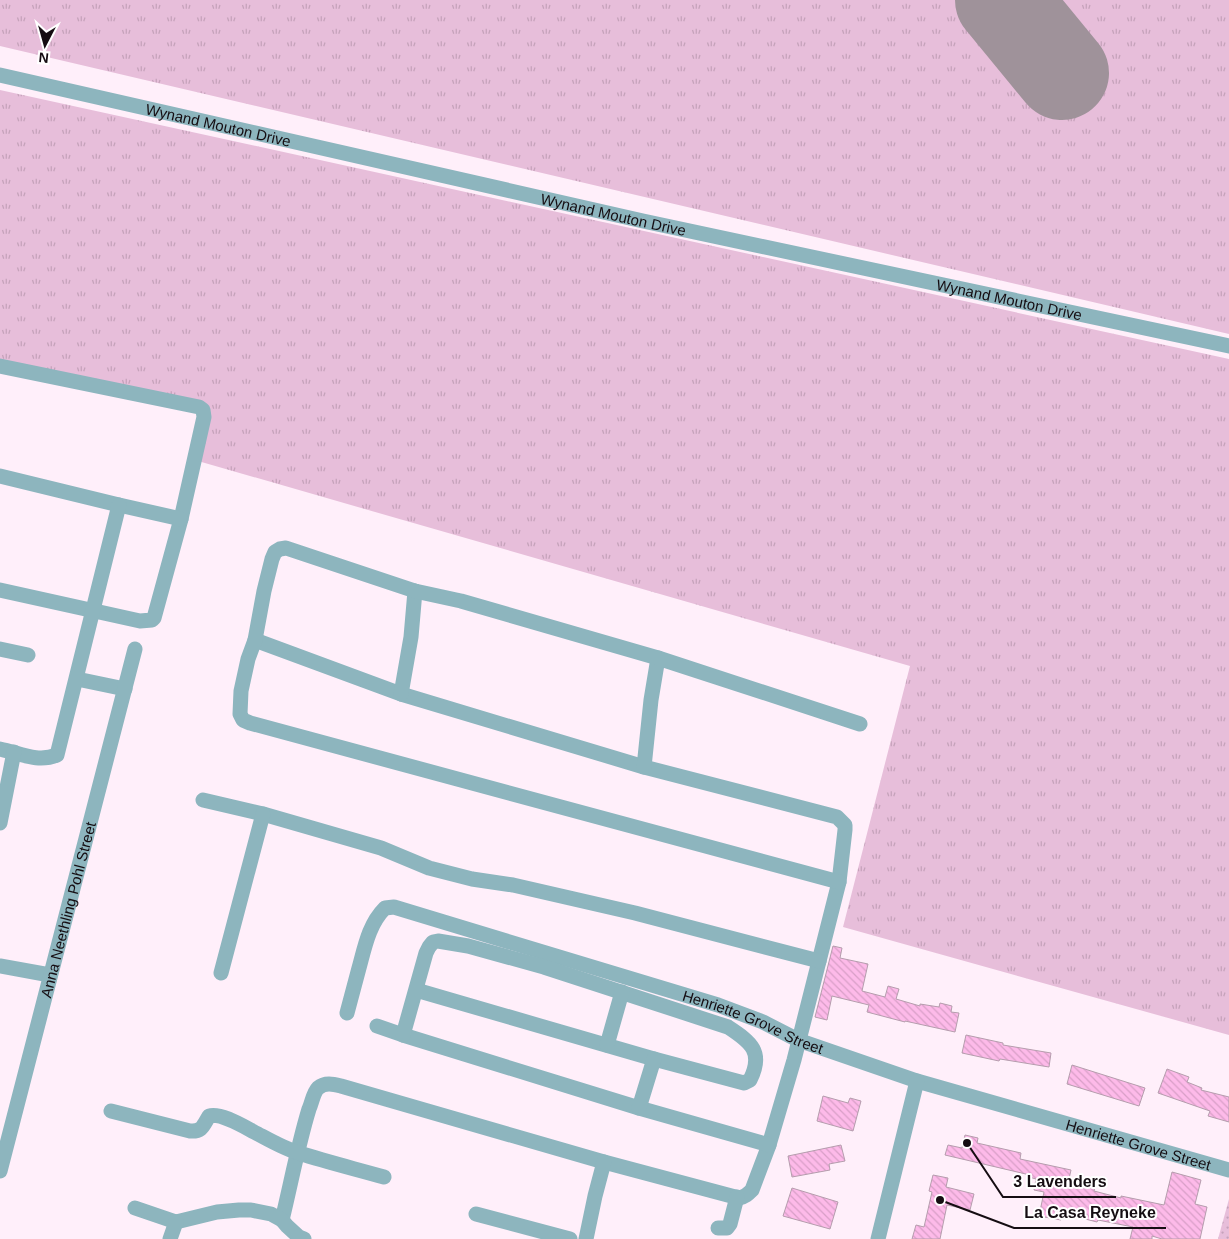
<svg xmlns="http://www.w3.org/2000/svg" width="1229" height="1239" viewBox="0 0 1229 1239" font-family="Arial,sans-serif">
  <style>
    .grass { fill: url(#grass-tufts) }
    .park { fill: url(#park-dots) }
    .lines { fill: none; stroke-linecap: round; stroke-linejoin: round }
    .runway { stroke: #9f929a; stroke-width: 94 }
    .building { fill: url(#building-back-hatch); stroke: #b59dad }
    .minor { stroke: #8db5be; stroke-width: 15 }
    .labels { text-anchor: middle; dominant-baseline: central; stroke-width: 4; stroke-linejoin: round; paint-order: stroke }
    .street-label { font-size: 15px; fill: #150d12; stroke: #fff }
    .leader { fill: none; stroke: #150d12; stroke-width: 2 }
    .callout-dot { fill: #150d12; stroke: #fff; stroke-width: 2 }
    .callout-label { font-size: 16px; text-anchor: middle; font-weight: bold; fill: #150d12; stroke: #fff; stroke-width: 4; stroke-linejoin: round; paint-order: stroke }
  </style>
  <defs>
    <pattern id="grass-tufts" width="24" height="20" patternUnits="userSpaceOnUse" patternTransform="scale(1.25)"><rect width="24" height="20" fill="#e7beda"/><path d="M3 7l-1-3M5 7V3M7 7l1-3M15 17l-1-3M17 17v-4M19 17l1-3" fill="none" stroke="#c5a2ba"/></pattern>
    <pattern id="park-dots" width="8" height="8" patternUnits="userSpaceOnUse" patternTransform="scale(1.25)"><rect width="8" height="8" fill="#e7beda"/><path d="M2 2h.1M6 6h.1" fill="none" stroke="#c5a2ba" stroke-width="1.8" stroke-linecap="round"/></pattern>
    <pattern id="building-back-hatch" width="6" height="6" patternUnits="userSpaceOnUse" patternTransform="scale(1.25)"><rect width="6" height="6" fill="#fdbae9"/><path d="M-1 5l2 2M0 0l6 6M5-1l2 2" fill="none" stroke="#d89fc7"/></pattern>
  </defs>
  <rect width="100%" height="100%" fill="#ffeffa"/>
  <path class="grass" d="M0,0H1229V334L0,46Z
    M0,90L1229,359V1035L843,927L910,666L198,461L209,409L0,364Z"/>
  <path class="park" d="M1229,1199V1239H1218Z"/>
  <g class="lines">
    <path class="runway" d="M1002,0L1062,73"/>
  </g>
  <path class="building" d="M833,946L842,948L840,958L868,964L862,991L885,997L888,986L899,989L896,999L920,1006V1004L939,1007L940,1003L952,1006L951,1012L959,1013L955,1032L905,1021V1022L867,1012L869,1005L832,996L827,1020L815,1017Z
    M966,1035L1003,1043V1045L1051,1053L1049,1067L1000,1059L999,1061L962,1053Z
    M1072,1065L1145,1088L1139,1106L1067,1084Z
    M1167,1069L1189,1077L1187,1082L1202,1088L1201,1090L1229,1097V1122L1208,1116L1210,1111L1158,1093Z
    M823,1096L848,1103L850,1098L861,1101L853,1131L817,1121Z
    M965,1135L978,1138L977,1143L1021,1153L1020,1159L1071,1170L1069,1179L1095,1186L1094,1191L1121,1198V1196L1164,1205L1172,1172L1201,1180L1195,1204L1207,1207L1200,1239H1162L1152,1236V1239H1130L1133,1227L1098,1220L1097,1222L1062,1213L1061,1220L1039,1216L1044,1192L1034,1190L1036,1179L1029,1177L1030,1175L945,1155L948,1145L962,1148Z
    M841,1145L845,1161L829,1164L830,1170L792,1177L788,1156Z
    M933,1175L948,1178L946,1187L974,1194L970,1210L947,1205L940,1239H912L916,1225L924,1227L932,1192L929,1191Z
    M792,1188L838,1202L830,1229L783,1216Z"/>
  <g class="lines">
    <g class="minor">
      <path id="s1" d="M0,75L643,221L1229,346"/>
      <path d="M0,366L199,407L203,410L204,417L181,519L154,618L152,620L140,621L0,590"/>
      <path d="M0,476L119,505L181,519"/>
      <path d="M255,640L401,694L644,767L837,817L845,825V830L839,882L794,1060L769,1145L752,1190C748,1194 745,1197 739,1198L604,1162L341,1086C333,1084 325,1082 318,1088C313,1093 312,1103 309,1109C298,1145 291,1183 282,1220"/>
      <path d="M0,649L28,655"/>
      <path d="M77,679L125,689"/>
      <path d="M401,694L411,637L415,591"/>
      <path d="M0,749C20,753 37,763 57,755L119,505"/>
      <path d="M644,767L651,700L658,658"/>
      <path d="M203,800L263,814L381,848L429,868L472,879L513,885L635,913L819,961"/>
      <path d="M0,823L14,752"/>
      <path d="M839,882L250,723L243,720L240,714L241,691L248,659L255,640L264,591L272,559L275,552L280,549L286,548L415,591L461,601L658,658L860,724"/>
      <path d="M0,966L50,975"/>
      <path d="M221,973L263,814"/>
      <path id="s2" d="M347,1013C351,998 355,983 359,968C365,946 369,924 385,908L394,907L718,1005L763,1022L798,1040L917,1081L1229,1170"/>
      <path d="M377,1026L403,1035L639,1108L769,1145"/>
      <path d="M403,1035L426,953L429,947L433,942L438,941L468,946L544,967L728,1027C751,1042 764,1052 750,1080L744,1083L654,1059L416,990"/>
      <path d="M607,1045L622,992"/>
      <path d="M639,1108L654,1059"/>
      <path d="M111,1111L190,1131C202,1132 203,1126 209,1116C221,1112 246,1128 258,1134C271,1141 285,1149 299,1153C327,1162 356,1169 384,1177"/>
      <path id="s3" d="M0,1171L135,649"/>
      <path d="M135,1208L176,1222L217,1212L239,1210H251L271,1214L282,1220L287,1226L299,1237L304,1239"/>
      <path d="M476,1214L570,1239"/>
      <path d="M718,1228H727L730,1224L737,1197"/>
      <path d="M170,1239L176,1222"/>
      <path d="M586,1239L595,1196L604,1162"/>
      <path d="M878,1239L917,1081"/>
    </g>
  </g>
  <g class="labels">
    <g class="street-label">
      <text stroke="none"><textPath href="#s1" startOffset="224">Wynand Mouton Drive</textPath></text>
      <text stroke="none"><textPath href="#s1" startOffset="629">Wynand Mouton Drive</textPath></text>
      <text stroke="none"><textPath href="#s1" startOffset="1034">Wynand Mouton Drive</textPath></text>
      <text stroke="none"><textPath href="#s3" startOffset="270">Anna Neethling Pohl Street</textPath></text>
      <text stroke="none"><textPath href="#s2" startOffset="499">Henriette Grove Street</textPath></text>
      <text stroke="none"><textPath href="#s2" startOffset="904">Henriette Grove Street</textPath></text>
    </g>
  </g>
  <path class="leader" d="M967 1143L1003 1197H1116M940 1200L1014 1228H1166"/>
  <g class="callout-dot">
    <circle cx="967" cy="1143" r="5"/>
    <circle cx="940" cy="1200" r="5"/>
  </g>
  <g class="callout-label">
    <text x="1060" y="1187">3 Lavenders</text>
    <text x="1090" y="1218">La Casa Reyneke</text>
  </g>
  <g transform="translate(45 45) rotate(186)" stroke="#ffffff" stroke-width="4" paint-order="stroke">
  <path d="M0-4L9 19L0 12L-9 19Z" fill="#150d12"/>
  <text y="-8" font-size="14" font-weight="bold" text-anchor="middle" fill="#150d12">N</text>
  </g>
</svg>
